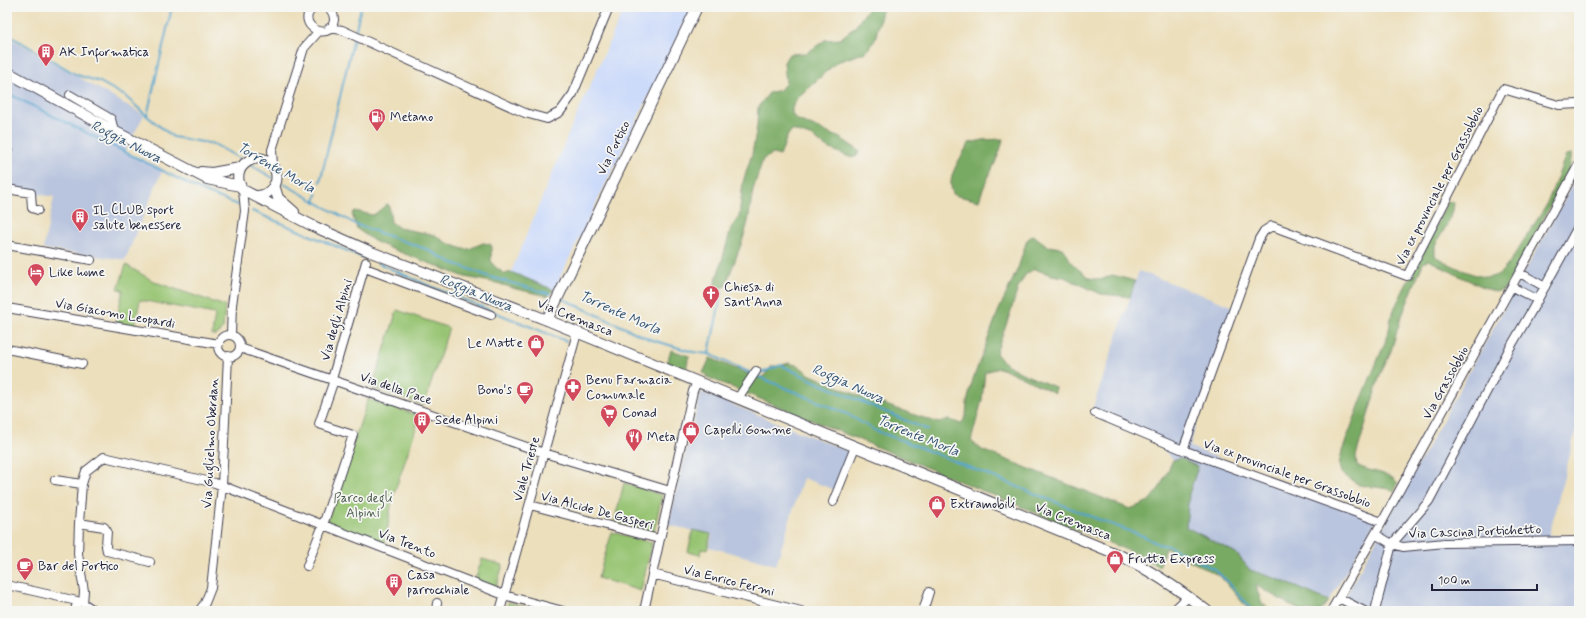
<svg xmlns="http://www.w3.org/2000/svg" width="1586" height="618" viewBox="0 0 1586 618" font-family="Mynerve,sans-serif">
  <style>
    .built { fill: #cddbfa }
    .industrial { fill: #b9c5de }
    .green { fill: #97c472; stroke: #5c7356 }
    .forest { fill: #79aa64; stroke: #4e6650 }
    .lines { fill: none; stroke-linecap: round; stroke-linejoin: round }
    .stream { stroke: #54a4ce; stroke-width: 2 }
    .minor-casing { stroke: #403e4e; stroke-width: 10 }
    .major-casing { stroke: #403e4e; stroke-width: 12 }
    .minor { stroke: #fff; stroke-width: 8 }
    .major { stroke: #fff; stroke-width: 10 }
    .labels { text-anchor: middle; dominant-baseline: central; stroke-width: 3.5; stroke-linejoin: round; paint-order: stroke }
    .poi-label { font-size: 13px; fill: #22223b; stroke: #f6f6f2; text-anchor: start }
    .street-label { font-size: 13px; fill: #22223b; stroke: #f6f6f2 }
    .park-label { font-size: 13px; fill: #4b5b4e; stroke: #f6f6f2 }
    .water-label { font-size: 14px; font-style: italic; fill: #365676; stroke: #f6f6f2 }
  </style>
  <rect width="100%" height="100%" fill="#f6f6f2"/>
  <filter id="ink" filterUnits="userSpaceOnUse"><feTurbulence type="fractalNoise" baseFrequency=".025" numOctaves="2"/><feDisplacementMap in="SourceGraphic" scale="8" xChannelSelector="R" yChannelSelector="G"/><feConvolveMatrix kernelMatrix="1 2 1 2 8 2 1 2 1" color-interpolation-filters="sRGB"/></filter>
  <filter id="wash" filterUnits="userSpaceOnUse"><feTurbulence type="fractalNoise" baseFrequency=".012" numOctaves="4" result="noise"/><feDisplacementMap in="SourceGraphic" scale="16" xChannelSelector="R" yChannelSelector="G"/><feGaussianBlur stdDeviation="0.9" result="paint"/><feColorMatrix in="noise" values="0 0 0 0 0 0 0 0 0 0 0 0 0 0 0 0 0 1.4 0 .05"/><feComposite in="paint" operator="in"/></filter>
  <g filter="url(#wash)">
    <rect width="100%" height="100%" fill="#ecdfbc"/>
    <path class="built" d="M625,7H692L554,290L511,272L570,130Z"/>
    <path class="industrial" d="M7,36L144,115L125,151L163,169L125,260L43,249L54,197L7,189Z
      M1579,173V419L1549,535L1579,537V611H1349L1340,606Z
      M1139,271L1237,308L1199,412L1190,447L1293,486L1379,516L1329,601L1280,580L1250,570L1236,553L1185,527L1189,494L1198,467L1181,458L1173,460L1157,442L1091,413Z
      M701,392L850,452L835,490L803,478L776,565L709,547L712,535L668,525Z"/>
    <path class="green" d="M126,265L155,282L225,306L223,328L217,335H212L215,314L140,300L135,326L116,322L123,290L118,289Z
      M397,310L449,328L424,405L372,388Z
      M368,399L420,416L392,500L385,545L327,523Z
      M624,483L662,495L654,532L614,522Z
      M693,530L711,534L707,550L701,549L700,555L688,552Z
      M612,532L652,543L641,591L598,578Z
      M482,559L503,565L496,587L475,580Z
      M508,602L541,611H506Z"/>
    <path class="forest" d="M869,7H885L882,11L875,40L866,52L837,62L797,98L792,108V114L796,119L840,138L860,151L856,157L847,156L826,147L813,137L792,130C785,137 784,147 780,156L773,154L763,159L753,190L748,222L742,242L725,287L713,289L722,261L731,228L739,217L743,182L752,154L757,126L758,107L769,93L780,90L786,83L784,62L789,54L807,53L825,40L840,39L856,26Z
      M1003,139C999,161 985,179 979,201L954,195C944,179 961,158 969,143L983,140Z
      M1572,154L1569,171L1524,255L1505,289L1495,292L1463,278L1429,260L1423,263L1400,321L1391,351L1380,375L1356,456L1357,465C1369,473 1389,471 1398,483L1394,492L1390,489L1359,485L1341,473L1339,465L1342,451L1362,398L1388,335L1392,313L1448,201L1454,203L1453,211L1448,223L1435,245V256C1446,263 1478,279 1490,277C1499,276 1504,270 1509,263L1546,206L1566,155Z
      M387,204L389,205L391,222L399,228L435,235L445,242L463,249H469L483,243L490,244L492,246C490,265 490,263 505,274L511,272L554,290L548,296L516,289L497,283L465,277L392,249L374,241L357,229L352,214L355,211L372,215L375,214Z
      M1033,235L1048,246L1062,248L1067,254L1071,262L1078,269L1090,278L1101,280L1112,275L1135,281L1130,297L1101,294L1064,277L1052,275L1034,269L1025,275L1018,288L1009,317L996,353C1007,370 1037,379 1055,387V393L1009,371L999,368L985,372L982,400L971,441L982,450L1130,509L1149,501L1160,487L1173,460L1181,458L1198,467L1189,494L1186,527L1236,553L1250,570L1280,580L1329,601L1320,611H1301L1255,585L1262,603L1271,611H1248L1249,610L1220,576L1165,548L1159,567L1141,556L707,377V375L703,373L710,358L758,378L764,376L772,366H777L789,363L799,366L809,374L859,396L939,423L948,419L961,424L966,416L967,402L973,379L998,312L1018,268L1027,240Z
      M671,350L689,356L686,370L667,362Z"/>
    <g class="lines">
      <path class="stream" d="M355,33L361,7
        M7,34L77,75L100,82L125,96L147,116L173,137L214,144L244,161
        M7,93L165,172L200,190L238,205
        M147,116L172,7
        M249,164L273,178
        M279,181L357,225L426,249L448,261L490,277L551,294
        M320,182L354,37
        M315,202L317,194
        M252,211L364,258
        M378,263L425,284L566,341
        M563,299L649,339L693,352L709,354L751,373
        M709,353L722,292
        M758,374L781,365L816,382L928,430
        M757,376L847,414L876,431L904,441L1100,520L1143,536L1158,544L1169,546L1214,569L1228,582L1253,611"/>
    </g>
  </g>
  <g filter="url(#ink)">
    <g class="lines">
      <defs>
        <path id="minor" d="M315,7C291,22 331,46 334,20C334,14 332,10 327,7
          M329,28L342,30L525,113L547,119L560,112L573,94L609,7
          M70,95L111,119L114,131
          M7,152L8,149
          M273,166L272,150L304,48L319,31
          M7,189L31,193L32,208L38,210
          M7,245L91,260
          M365,268L491,315
          M1520,273L1545,287
          M1512,287L1538,300
          M7,308L219,344
          M231,335L232,305L245,211L243,190
          M218 346a11 11 0 1 1 22 0a11 11 0 1 1-22 0Z
          M240,348L544,453L670,491
          M7,349L82,364
          M332,379L366,262
          M738,398L756,371
          M1095,413L1183,450L1382,522
          M1183,450L1259,239L1264,231L1272,226L1407,276L1503,89L1559,105L1579,104
          M55,480L82,484
          M833,502L855,447
          M530,505L659,539
          M79,523L104,527L107,531L106,546L107,551L150,562
          M1375,534L1392,544L1403,547L1445,543L1579,541
          M307,566L323,525L353,435L319,424L334,380
          M652,574L801,611
          M7,585L77,601L83,603L95,611
          M1339,598L1364,611
          M83,603L84,591L78,554L79,523L82,484L86,471L104,457L215,483L504,595L563,611
          M75,611L77,601
          M199,611L205,603L211,588L222,486L228,356
          M436,611L437,603
          M500,611L577,333
          M644,611L682,440L693,391L697,382
          M923,611L929,592
          M1173,611L1188,597
          M1331,611L1382,522L1579,164
          M1375,611L1392,544L1429,501L1507,353L1532,310L1579,225"/>
        <path id="major" d="M7,72L114,131L207,179L240,186
          M201,172L212,173L240,168
          M274,185L278,198L294,212
          M257,196C264,196 271,191 275,185C277,180 277,174 275,169C263,145 225,166 243,190L313,226L371,252L547,320L1119,555C1150,570 1180,590 1207,611
          M547,320L697,7"/>
      </defs>
      <use href="#minor" class="minor-casing"/>
      <use href="#major" class="major-casing"/>
      <use href="#minor" class="minor"/>
      <use href="#major" class="major"/>
    </g>
  </g>
  <defs>
    <symbol id="building-pin" viewBox="-11 -11 22 30"><path d="M0 17L-7.5 6A9.5 9.5 0 1 1 7.5 6Z" fill="#d1495b" stroke="#f6f6f2"/><path d="M-4-6H4V6H1V3H-1V6H-4ZM-2.5-4.3h1.7v1.8h-1.7ZM.8-4.3h1.7v1.8H.8ZM-2.5-1h1.7V.8h-1.7ZM.8-1h1.7V.8H.8Z" fill="#fff"/></symbol>
    <symbol id="fuel-pin" viewBox="-11 -11 22 30"><path d="M0 17L-7.5 6A9.5 9.5 0 1 1 7.5 6Z" fill="#d1495b" stroke="#f6f6f2"/><path d="M-5.5-6h7V0h2V4h1.3V-2.5L3-4.5l.8-.8L6-3V5H2.5V1h-1V6h-7ZM-4.2-4.7v3.2H.2V-4.7Z" fill="#fff"/></symbol>
    <symbol id="hotel-pin" viewBox="-11 -11 22 30"><path d="M0 17L-7.5 6A9.5 9.5 0 1 1 7.5 6Z" fill="#d1495b" stroke="#f6f6f2"/><path d="M-6-4.5h1.5V1H6V5H4.5V3h-9V5H-6ZM-4 0a1.8 1.8 0 1 1 3.6 0ZM.5 0V-2.5h3Q6-2.5 6 0Z" fill="#fff"/></symbol>
    <symbol id="church-pin" viewBox="-11 -11 22 30"><path d="M0 17L-7.5 6A9.5 9.5 0 1 1 7.5 6Z" fill="#d1495b" stroke="#f6f6f2"/><path d="M-1.2-6h2.4v3.5h3.3v2.4h-3.3V6h-2.4V-.1h-3.3v-2.4h3.3Z" fill="#fff"/></symbol>
    <symbol id="shop-pin" viewBox="-11 -11 22 30"><path d="M0 17L-7.5 6A9.5 9.5 0 1 1 7.5 6Z" fill="#d1495b" stroke="#f6f6f2"/><path d="M-5-2.5h2.3a2.7 3.5 0 0 1 5.4 0H5L5.5 6h-11ZM-1.5-2.5h3a1.5 2.3 0 0 0-3 0Z" fill="#fff"/></symbol>
    <symbol id="pharmacy-pin" viewBox="-11 -11 22 30"><path d="M0 17L-7.5 6A9.5 9.5 0 1 1 7.5 6Z" fill="#d1495b" stroke="#f6f6f2"/><path d="M-2-6h4v4h4v4h-4v4h-4v-4h-4v-4h4Z" fill="#fff"/></symbol>
    <symbol id="cafe-pin" viewBox="-11 -11 22 30"><path d="M0 17L-7.5 6A9.5 9.5 0 1 1 7.5 6Z" fill="#d1495b" stroke="#f6f6f2"/><path d="M-5.5-4.5H6V0H3Q3 3.5 0 3.5H-2.5Q-5.5 3.5-5.5 0ZM3-3.2v2h1.7v-2ZM-6 4.5H4V6H-6Z" fill="#fff"/></symbol>
    <symbol id="supermarket-pin" viewBox="-11 -11 22 30"><path d="M0 17L-7.5 6A9.5 9.5 0 1 1 7.5 6Z" fill="#d1495b" stroke="#f6f6f2"/><path d="M-6-5.5h2.5l.6 2H6L4.5 2H-2.5L-4.4-4H-6ZM-1.5 3.2a1.3 1.3 0 1 0 .1 0ZM3 3.2a1.3 1.3 0 1 0 .1 0Z" fill="#fff"/></symbol>
    <symbol id="restaurant-pin" viewBox="-11 -11 22 30"><path d="M0 17L-7.5 6A9.5 9.5 0 1 1 7.5 6Z" fill="#d1495b" stroke="#f6f6f2"/><path d="M-5-6h1v4h1v-4h1v4h1v-4h1v5L-1.5 .5V6h-2V.5L-5-1ZM5-6V6H3V1.5H1.5Q1.5-4 5-6Z" fill="#fff"/></symbol>
  </defs>
  <g fill-rule="evenodd">
    <use href="#building-pin" x="36" y="42" width="20" height="27"/>
    <use href="#fuel-pin" x="367" y="107" width="20" height="27"/>
    <use href="#building-pin" x="70" y="207" width="20" height="27"/>
    <use href="#hotel-pin" x="26" y="262" width="20" height="27"/>
    <use href="#church-pin" x="701" y="284" width="20" height="27"/>
    <use href="#shop-pin" x="526" y="333" width="20" height="27"/>
    <use href="#pharmacy-pin" x="563" y="377" width="20" height="27"/>
    <use href="#cafe-pin" x="515" y="380" width="20" height="27"/>
    <use href="#supermarket-pin" x="599" y="403" width="20" height="27"/>
    <use href="#building-pin" x="412" y="410" width="20" height="27"/>
    <use href="#shop-pin" x="681" y="420" width="20" height="27"/>
    <use href="#restaurant-pin" x="624" y="427" width="20" height="27"/>
    <use href="#shop-pin" x="927" y="494" width="20" height="27"/>
    <use href="#shop-pin" x="1105" y="549" width="20" height="27"/>
    <use href="#cafe-pin" x="15" y="556" width="20" height="27"/>
    <use href="#building-pin" x="384" y="572" width="20" height="27"/>
  </g>
  <g class="labels">
    <g class="poi-label">
      <text x="59" y="52">AK Informatica</text>
      <text x="390" y="117">Metano</text>
      <text x="93" y="210">IL CLUB sport<tspan x="93" dy="15">salute benessere</tspan></text>
      <text x="49" y="272">Like home</text>
      <text x="724" y="287">Chiesa di<tspan x="724" dy="15">Sant'Anna</tspan></text>
      <text x="523" y="343" text-anchor="end">Le Matte</text>
      <text x="586" y="380">Benu Farmacia<tspan x="586" dy="15">Comunale</tspan></text>
      <text x="512" y="390" text-anchor="end">Bono's</text>
      <text x="622" y="413">Conad</text>
      <text x="435" y="420">Sede Alpini</text>
      <text x="704" y="430">Capelli Gomme</text>
      <text x="647" y="437">Meta</text>
      <text x="950" y="504">Extramobili</text>
      <text x="1128" y="559">Frutta Express</text>
      <text x="38" y="566">Bar del Portico</text>
      <text x="407" y="575">Casa<tspan x="407" dy="15">parrocchiale</tspan></text>
    </g>
    <g class="street-label">
      <text transform="translate(614 148) rotate(-64)">Via Portico</text>
      <text transform="translate(1440 186) rotate(-63)">Via ex provinciale per Grassobbio</text>
      <text transform="translate(115 314) rotate(10)">Via Giacomo Leopardi</text>
      <text transform="translate(575 318) rotate(22)">Via Cremasca</text>
      <text transform="translate(337 320) rotate(-74)">Via degli Alpini</text>
      <text transform="translate(1446 383) rotate(-61)">Via Grassobbio</text>
      <text transform="translate(396 389) rotate(19)">Via della Pace</text>
      <text transform="translate(211 443) rotate(-87)">Via Guglielmo Oberdan</text>
      <text transform="translate(527 469) rotate(-74)">Viale Trieste</text>
      <text transform="translate(1287 474) rotate(20)">Via ex provinciale per Grassobbio</text>
      <text transform="translate(597 511) rotate(15)">Via Alcide De Gasperi</text>
      <text transform="translate(1073 522) rotate(22)">Via Cremasca</text>
      <text transform="translate(1475 532) rotate(-2)">Via Cascina Portichetto</text>
      <text transform="translate(407 544) rotate(21)">Via Trento</text>
      <text transform="translate(729 581) rotate(14)">Via Enrico Fermi</text>
    </g>
    <g class="park-label">
      <text x="363" y="498">Parco degli<tspan x="363" dy="15">Alpini</tspan></text>
    </g>
    <g class="water-label">
      <text transform="translate(126 142) rotate(27)">Roggia Nuova</text>
      <text transform="translate(276 168) rotate(30)">Torrente Morla</text>
      <text transform="translate(476 293) rotate(22)">Roggia Nuova</text>
      <text transform="translate(620 313) rotate(24)">Torrente Morla</text>
      <text transform="translate(848 384) rotate(24)">Roggia Nuova</text>
      <text transform="translate(918 436) rotate(22)">Torrente Morla</text>
    </g>
  </g>
  <rect width="1586" height="618" fill="none" stroke="#f6f6f2" stroke-width="24"/>
  <path d="M1432 584v6h105v-6" fill="none" stroke="#22223b" stroke-width="2"/>
  <text x="1438" y="584" font-size="12" fill="#22223b" stroke="#f6f6f2" stroke-width="3" paint-order="stroke">100 m</text>
</svg>
